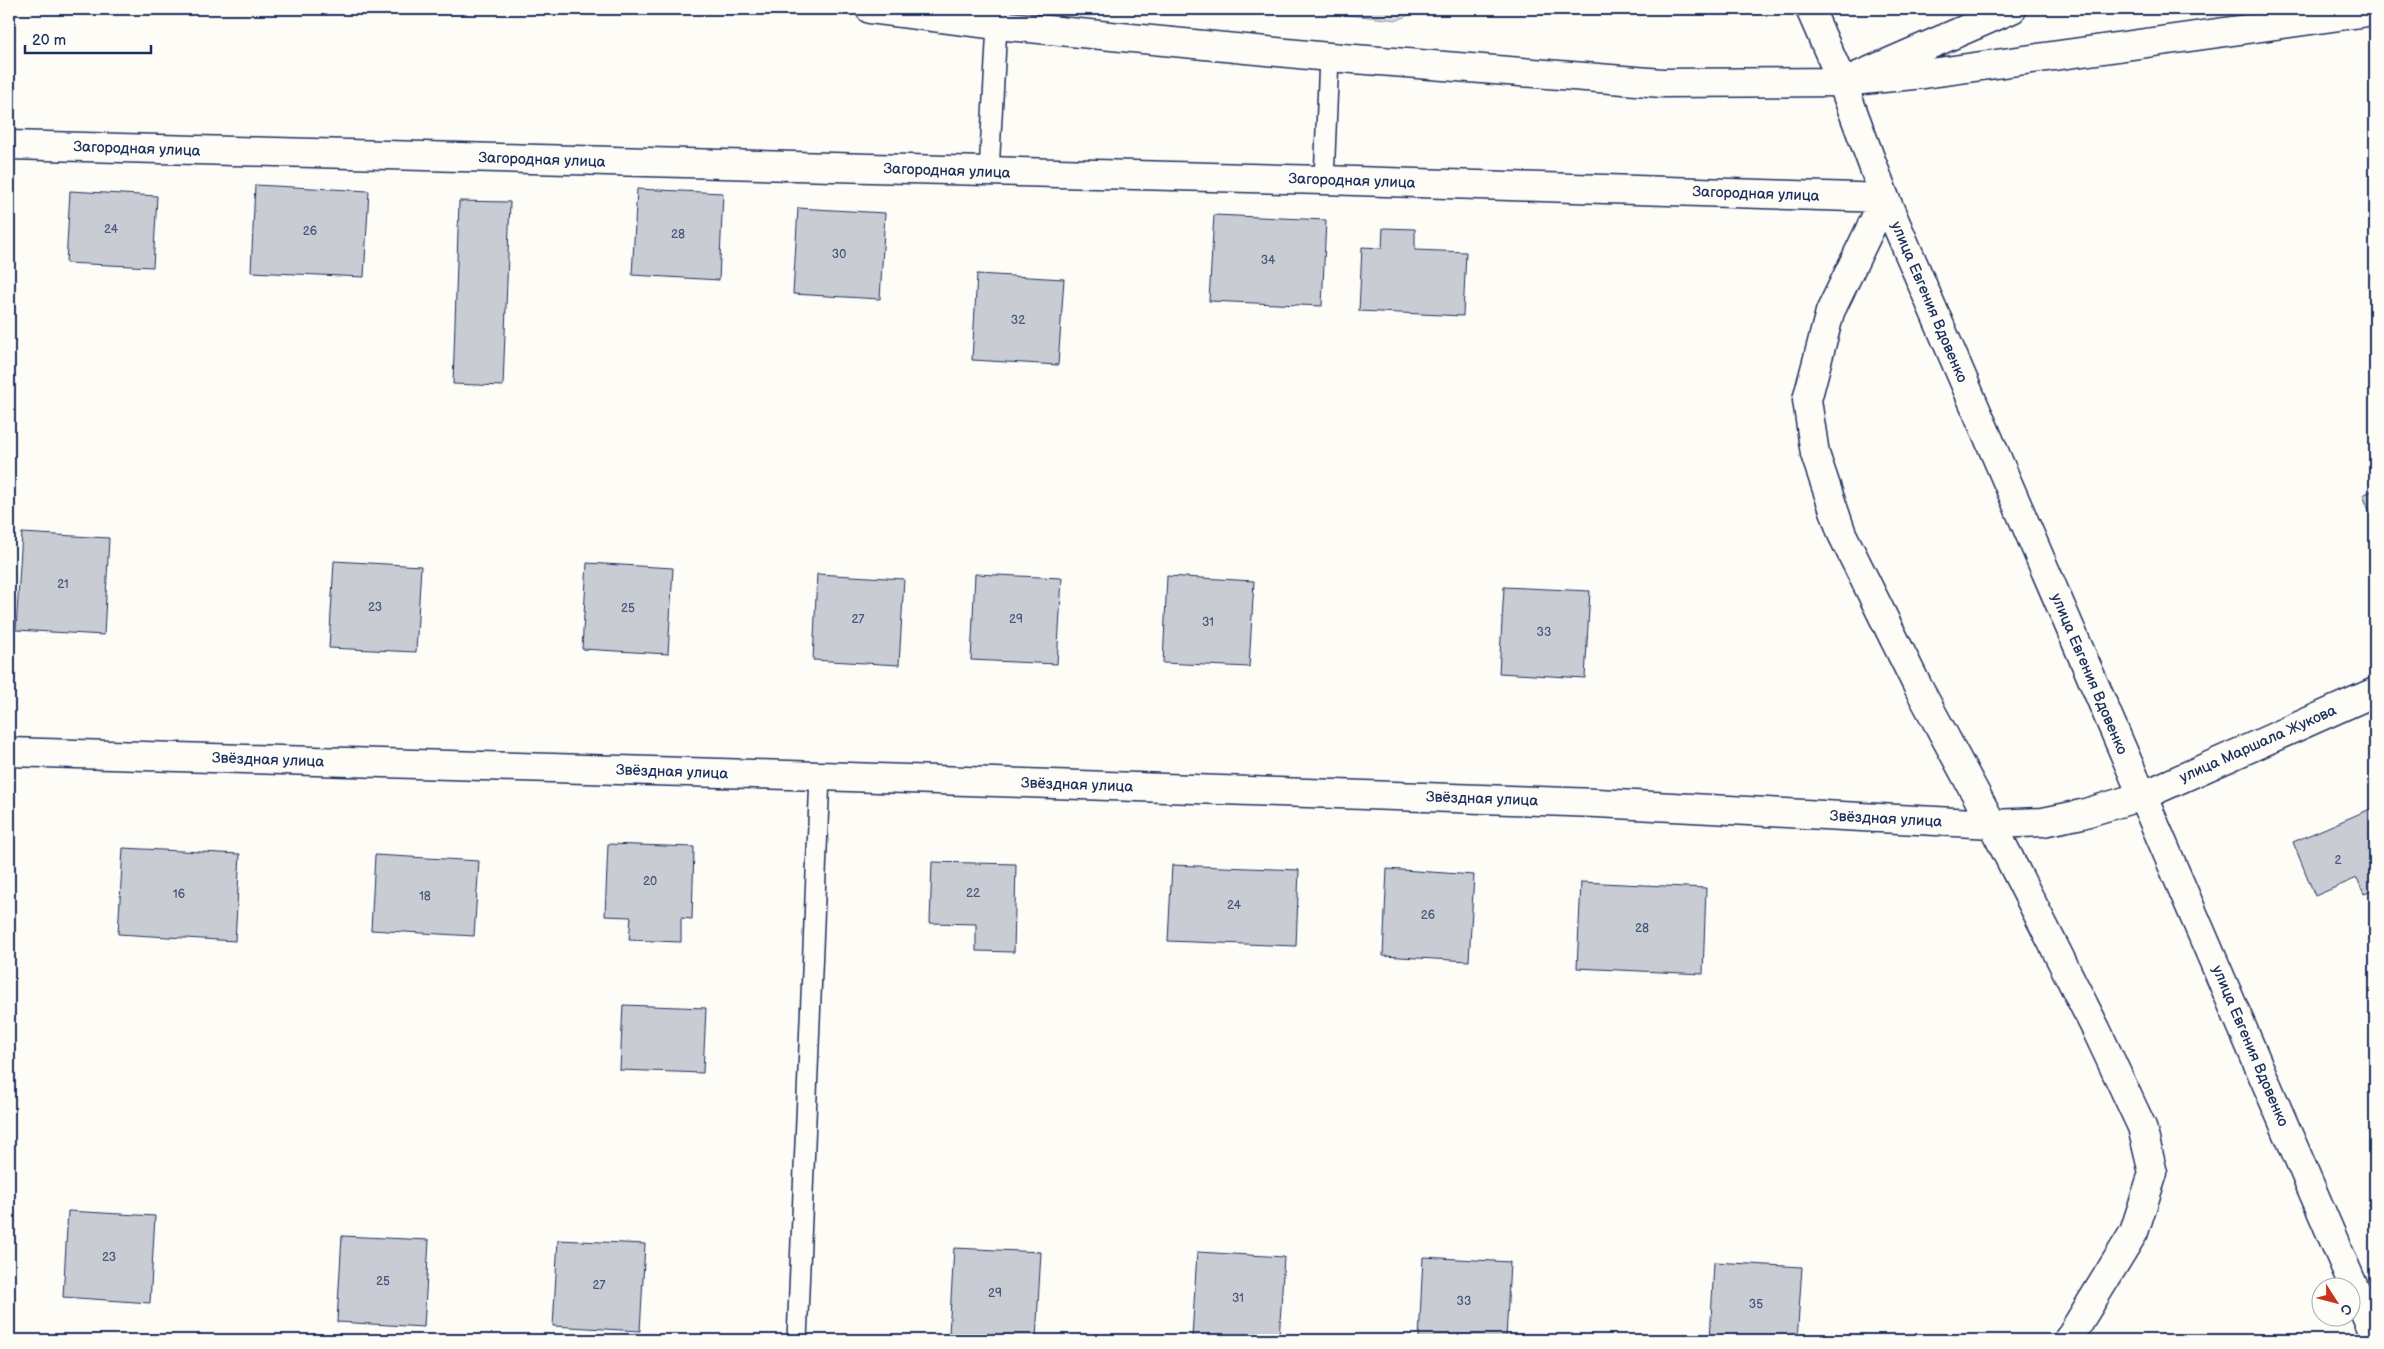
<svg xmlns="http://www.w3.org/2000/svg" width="2384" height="1349" viewBox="0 0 2384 1349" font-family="'Balsamiq Sans',sans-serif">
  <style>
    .green { fill: #e0e1e3; stroke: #7e88a0 }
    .building { fill: #c9ccd3; stroke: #1b2f5e }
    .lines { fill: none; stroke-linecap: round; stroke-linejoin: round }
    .service-casing { stroke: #1b2f5e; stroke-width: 22 }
    .minor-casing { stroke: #1b2f5e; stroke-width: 31 }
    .tertiary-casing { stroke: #1b2f5e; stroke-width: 31 }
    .service { stroke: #fdfcf7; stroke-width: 19 }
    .minor { stroke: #fdfcf7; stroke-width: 28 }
    .tertiary { stroke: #fdfcf7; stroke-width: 28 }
    .labels { text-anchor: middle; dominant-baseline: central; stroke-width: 4.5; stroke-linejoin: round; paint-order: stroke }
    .number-label { font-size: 12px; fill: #46567b }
    .street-label { font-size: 15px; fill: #1b2f5e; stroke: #fdfcf7 }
  </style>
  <rect width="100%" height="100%" fill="#fdfcf7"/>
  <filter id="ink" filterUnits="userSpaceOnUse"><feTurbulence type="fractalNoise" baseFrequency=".02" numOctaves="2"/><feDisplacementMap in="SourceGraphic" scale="10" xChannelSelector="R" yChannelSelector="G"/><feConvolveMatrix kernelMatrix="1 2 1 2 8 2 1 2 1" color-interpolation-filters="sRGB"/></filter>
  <g filter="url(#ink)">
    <path class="green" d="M1289,9H1421L1398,20Z"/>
    <path class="building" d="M255,185L369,191L364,277L251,272Z
      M637,189L723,193L719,280L632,275Z
      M70,191L157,196L153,267L66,263Z
      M459,201L510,202L503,386L453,384Z
      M798,208L885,213L880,299L793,294Z
      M1214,215L1326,220L1322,306L1209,301Z
      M1383,228L1415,229V250L1466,252L1463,316L1359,311L1362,247L1382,248Z
      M977,274L1064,279L1058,365L972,360Z
      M2375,489V525L2363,495Z
      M22,533L109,538L104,635L16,630Z
      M334,561L421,566L416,652L329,648Z
      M587,563L673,568L668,654L582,649Z
      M817,574L904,579L899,665L813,660Z
      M975,574L1062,578L1057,664L971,660Z
      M1167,576L1254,581L1249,667L1163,663Z
      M1504,587L1590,591L1585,678L1499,673Z
      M2375,807V890L2364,894L2357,878L2315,896L2293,842Z
      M608,844L694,847L692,919L681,918V942L629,940L631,917L605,916Z
      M123,848L240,854L235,941L118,934Z
      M375,855L479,861L474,936L371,930Z
      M932,862L1016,864L1014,952L976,951V924L930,923Z
      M1172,865L1299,870L1296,946L1168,941Z
      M1387,869L1474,875L1469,961L1383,956Z
      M1581,882L1706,888L1703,974L1577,968Z
      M623,1005L706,1008L703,1073L620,1070Z
      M68,1211L155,1216L150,1303L63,1297Z
      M342,1236L429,1240L424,1327L337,1322Z
      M558,1240L645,1244L640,1331L553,1326Z
      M954,1248L1041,1252L1036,1339L949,1334Z
      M1197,1252L1284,1257L1279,1340L1192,1338Z
      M1423,1257L1510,1262L1506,1340H1419Z
      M1714,1262L1802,1267L1797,1340H1710Z"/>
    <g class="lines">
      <defs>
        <path id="service" d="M989,172L997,25
          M1324,180L1329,57
          M797,1340L820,776"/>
        <path id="minor" d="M1810,9L1842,82L1885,198L2375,1336
          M1851,79L2012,9
          M9,145L1324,180L1885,198
          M1885,198L1830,312L1807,400L1815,454L1842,534L1917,685L1992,824L2096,1029L2142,1127L2153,1173L2134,1232L2068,1340
          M9,752L820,776L1597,803L1992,824L2043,822L2082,814L2142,796L2375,692"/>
        <path id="tertiary" d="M870,9L997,25L1329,57L1662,83L1842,82L1924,74L2375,11"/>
      </defs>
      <use href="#service" class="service-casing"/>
      <use href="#minor" class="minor-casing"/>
      <use href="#tertiary" class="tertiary-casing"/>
      <use href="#service" class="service"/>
      <use href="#minor" class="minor"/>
      <use href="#tertiary" class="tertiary"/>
    </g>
  </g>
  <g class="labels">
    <g class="number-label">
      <text x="111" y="229">24</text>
      <text x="310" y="231">26</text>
      <text x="678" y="234">28</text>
      <text x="839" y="254">30</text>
      <text x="1268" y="260">34</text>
      <text x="1018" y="320">32</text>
      <text x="63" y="584">21</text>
      <text x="375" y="607">23</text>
      <text x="628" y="608">25</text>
      <text x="858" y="619">27</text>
      <text x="1016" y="619">29</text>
      <text x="1208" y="622">31</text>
      <text x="1544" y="632">33</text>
      <text x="2338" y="860">2</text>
      <text x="650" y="881">20</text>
      <text x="973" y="893">22</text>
      <text x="179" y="894">16</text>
      <text x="425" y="896">18</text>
      <text x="1234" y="905">24</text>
      <text x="1428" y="915">26</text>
      <text x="1642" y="928">28</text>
      <text x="109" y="1257">23</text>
      <text x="383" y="1281">25</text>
      <text x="599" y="1285">27</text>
      <text x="995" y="1293">29</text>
      <text x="1238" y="1298">31</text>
      <text x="1464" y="1301">33</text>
      <text x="1756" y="1304">35</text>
    </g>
    <g class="street-label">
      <text transform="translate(137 149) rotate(2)">Загородная улица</text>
      <text transform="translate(542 160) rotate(2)">Загородная улица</text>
      <text transform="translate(947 171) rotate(2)">Загородная улица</text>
      <text transform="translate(1352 181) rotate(2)">Загородная улица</text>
      <text transform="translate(1756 194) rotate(2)">Загородная улица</text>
      <text transform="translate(1929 302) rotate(67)">улица Евгения Вдовенко</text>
      <text transform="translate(2089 674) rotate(67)">улица Евгения Вдовенко</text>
      <text transform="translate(2258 744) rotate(-24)">улица Маршала Жукова</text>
      <text transform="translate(268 760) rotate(2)">Звёздная улица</text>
      <text transform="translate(672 772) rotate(2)">Звёздная улица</text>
      <text transform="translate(1077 785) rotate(2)">Звёздная улица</text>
      <text transform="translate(1482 799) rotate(2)">Звёздная улица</text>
      <text transform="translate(1886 819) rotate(3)">Звёздная улица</text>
      <text transform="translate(2250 1046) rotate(67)">улица Евгения Вдовенко</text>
    </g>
  </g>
  <rect width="2384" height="1349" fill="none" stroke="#fdfcf7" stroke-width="30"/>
  <rect x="15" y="15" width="2354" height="1319" fill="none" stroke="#1b2f5e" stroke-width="2" filter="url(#ink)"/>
  <g transform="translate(2336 1302) rotate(126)"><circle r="24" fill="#fdfcf7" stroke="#a3aaba"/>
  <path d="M0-4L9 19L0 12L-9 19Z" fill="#c8321e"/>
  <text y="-8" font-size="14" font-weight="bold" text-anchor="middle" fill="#1b2f5e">С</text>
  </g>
  <path d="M25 45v8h126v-8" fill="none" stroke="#1b2f5e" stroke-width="2.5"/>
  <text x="32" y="45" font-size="15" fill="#1b2f5e" stroke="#fdfcf7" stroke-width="4" paint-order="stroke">20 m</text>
</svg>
